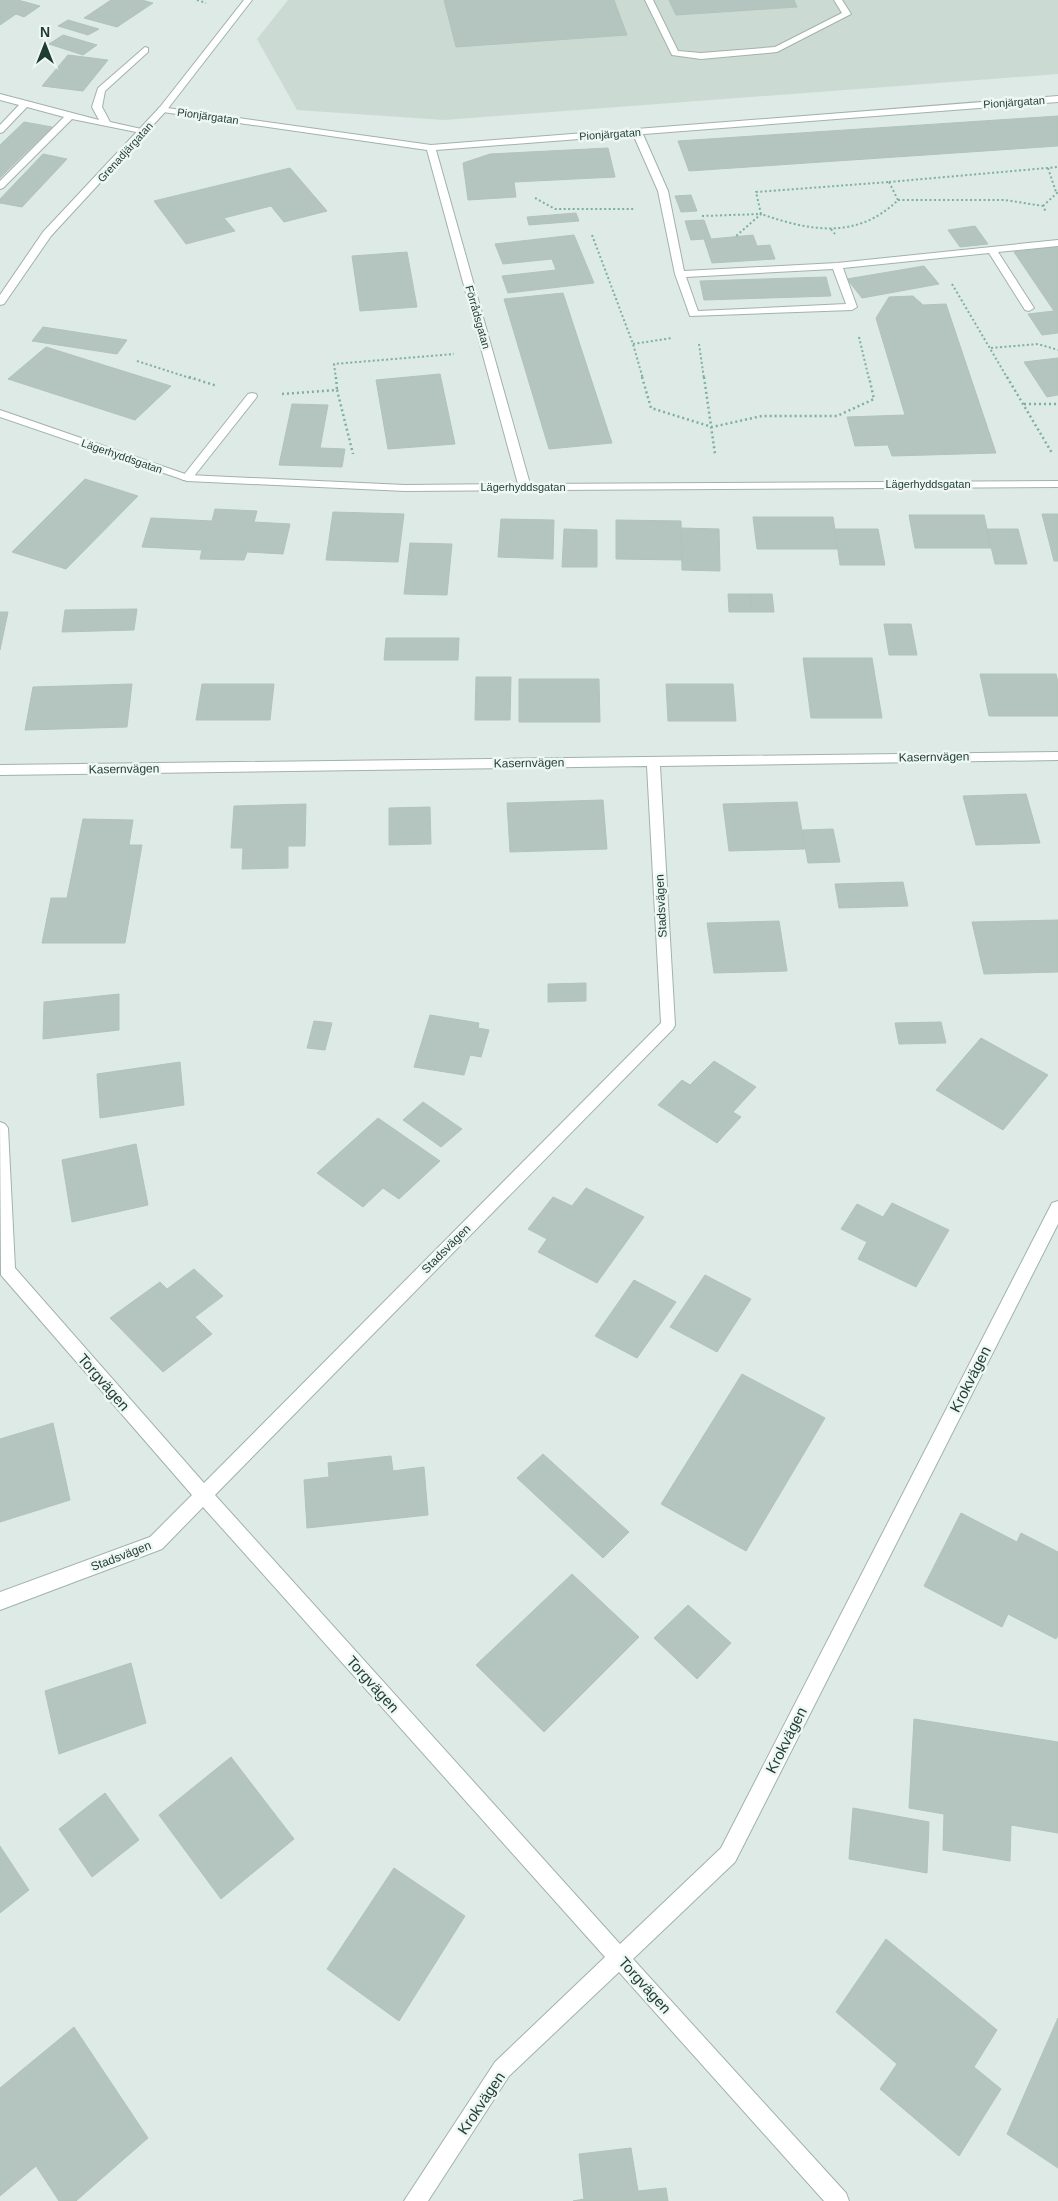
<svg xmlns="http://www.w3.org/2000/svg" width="1058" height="2201" viewBox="0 0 1058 2201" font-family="Helvetica,sans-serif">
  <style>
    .built { fill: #ccdad4 }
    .building { fill: #b3c5be; stroke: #b0c4bc }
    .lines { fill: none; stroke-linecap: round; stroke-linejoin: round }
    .service-casing { stroke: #a1b2ac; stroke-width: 2 }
    .minor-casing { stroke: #a1b2ac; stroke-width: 2 }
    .tertiary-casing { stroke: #a1b2ac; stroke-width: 2 }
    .path-far1 { stroke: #7cb0a1; stroke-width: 2; stroke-dasharray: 2 2.5; stroke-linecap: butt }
    .path { stroke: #7cb0a1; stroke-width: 2.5; stroke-dasharray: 2 3; stroke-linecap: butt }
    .service { fill: #fff; fill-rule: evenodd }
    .minor { fill: #fff; fill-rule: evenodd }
    .tertiary { fill: #fff; fill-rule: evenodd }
    .labels { text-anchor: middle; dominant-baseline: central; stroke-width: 5; stroke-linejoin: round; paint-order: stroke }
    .far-street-label { font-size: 11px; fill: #1e3b34; stroke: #eef7f3 }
    .street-label { font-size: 12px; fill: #1e3b34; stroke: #eef7f3 }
    .near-street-label { font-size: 15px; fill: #1e3b34; stroke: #eef7f3 }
  </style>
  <rect width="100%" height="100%" fill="#deeae5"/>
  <path class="built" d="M288,0H1058V74L444,120L297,110L257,39Z"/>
  <path class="building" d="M0,0H18L40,6L24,17L16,14L0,25Z
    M111,0H142L153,3L117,27L84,18Z
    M444,0H614L627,35L456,47Z
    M669,0H794L797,7L676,15Z
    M68,20L99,29L88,35L58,26Z
    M63,35L97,45L83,55L49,44Z
    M68,55L108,60L83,91L42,86Z
    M1058,116V146L689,171L678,141Z
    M24,122L52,127L0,178V145Z
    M608,148L615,177L514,182L516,197L468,200L463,163L490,154Z
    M43,154L67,159L22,207L0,203V199Z
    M290,168L327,211L284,222L271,206L224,218L235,231L186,244L154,201Z
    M691,195L697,211L681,212L675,196Z
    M576,213L579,221L529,225L527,217Z
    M704,220L711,239L753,235L757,246L770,245L775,259L712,263L704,239L691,240L685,221Z
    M975,226L988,244L960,247L948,230Z
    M574,235L594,283L508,293L502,276L556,270L552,259L503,264L495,244Z
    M1058,247V333L1042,335L1028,314L1054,311L1014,252Z
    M407,252L417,307L360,311L352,256Z
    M924,266L939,284L862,298L847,279Z
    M826,277L831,296L704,300L700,281Z
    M563,293L612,443L549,449L504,299Z
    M913,296L923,305L946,304L996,453L892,456L888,445L855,446L847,417L905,415L876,318L889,297Z
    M43,327L127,340L117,354L32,341Z
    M46,347L171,386L135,420L8,379Z
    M1058,358V395L1047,397L1024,362Z
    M440,374L455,444L388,449L376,380Z
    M292,404L328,405L320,448L345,449L342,467L279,465Z
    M85,479L138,496L66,569L12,552Z
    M215,509L257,511L254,522L290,524L283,554L247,552L244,560L200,559L202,550L142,547L151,518L212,521Z
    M333,512L404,514L398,562L326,560Z
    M1042,514H1058V561H1054Z
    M909,515H984L991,548H915Z
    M753,517H833L838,549H757Z
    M501,519L554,520L553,559L498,557Z
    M616,520L681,521L682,560L616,559Z
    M681,528L719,529L720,571L682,570Z
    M564,529L597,530V567H562Z
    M835,529H878L885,565H840Z
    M987,529H1018L1027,564H995Z
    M410,543L452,544L447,595L404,594Z
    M728,594H750L752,612H729Z
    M750,594H772L774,612H752Z
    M137,609L134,630L62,632L65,610Z
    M0,612H8L0,650Z
    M884,624H911L917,655H889Z
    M386,638H459L458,660H384Z
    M803,658H872L882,718H811Z
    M980,674H1056L1058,682V716H989Z
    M476,677H511L510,720H475Z
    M519,679H599L600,722H519Z
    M132,684L127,727L25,730L33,687Z
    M202,684H274L270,720H196Z
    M666,684H733L736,721H668Z
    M1026,794L1040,843L976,845L963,796Z
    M603,800L607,849L510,852L507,803Z
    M797,802L805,849L729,851L723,804Z
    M306,804L305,846H288V868L242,869L243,848H231L234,806Z
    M430,807L431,844L389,845V808Z
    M83,819L133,820L129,845H142L125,943H42L51,898H67Z
    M833,829L840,862L808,863L802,830Z
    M903,882L908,906L839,908L835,884Z
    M1058,920V972L984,974L972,922Z
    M779,921L787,971L714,973L707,923Z
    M586,983V1001L548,1002V984Z
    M119,994V1030L43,1039L44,1002Z
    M430,1015L479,1023L478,1028L489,1030L481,1057L470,1055L464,1075L414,1067Z
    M314,1021L332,1023L325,1050L307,1048Z
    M941,1022L946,1043L899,1044L895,1023Z
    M981,1038L1048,1075L1003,1130L936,1090Z
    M714,1061L756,1087L733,1112L741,1117L717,1143L658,1105L682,1080L690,1085Z
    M180,1062L184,1105L100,1118L97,1074Z
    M423,1102L462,1129L441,1147L403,1120Z
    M378,1118L440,1161L399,1199L383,1188L363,1207L317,1173Z
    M136,1144L148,1205L72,1222L62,1160Z
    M586,1188L644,1217L597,1283L538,1252L547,1239L528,1229L553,1197L572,1206Z
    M892,1203L949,1230L916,1287L858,1259L867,1242L841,1229L857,1204L883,1217Z
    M194,1269L223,1296L195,1317L212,1334L163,1372L110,1318L160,1282L167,1289Z
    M705,1275L751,1299L717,1352L670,1327Z
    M634,1280L676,1302L637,1358L595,1336Z
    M742,1374L825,1418L746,1551L661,1504Z
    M53,1423L70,1500L0,1522V1439Z
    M543,1454L629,1532L603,1558L517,1478Z
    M391,1456L393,1471L424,1467L428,1515L307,1528L304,1480L329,1477L328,1463Z
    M961,1513L1017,1542L1021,1533L1058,1552V1635L1056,1639L1008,1614L1002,1627L924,1586Z
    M572,1574L639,1637L544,1732L476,1665Z
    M688,1605L731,1643L697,1679L654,1638Z
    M131,1663L146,1723L59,1754L45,1691Z
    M914,1719L1058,1742V1833L1011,1825L1010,1861L943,1850L944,1814L909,1808Z
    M231,1757L294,1839L221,1899L159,1815Z
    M105,1793L139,1840L92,1877L59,1829Z
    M853,1808L929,1822L927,1873L849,1859Z
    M0,1846L29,1890L0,1913Z
    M394,1868L465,1916L399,2021L327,1969Z
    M886,1939L997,2030L974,2067L1001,2089L959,2156L880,2089L897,2064L836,2012Z
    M1058,2018V2168L1007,2134Z
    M74,2027L148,2138L76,2201H59L36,2166L0,2196V2088Z
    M631,2148L638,2191L666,2188L668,2201H573L584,2199L579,2154Z"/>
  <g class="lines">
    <defs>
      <path id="service" d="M645,0H653L678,51L701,53L775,47L842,13L834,0H842L851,14L777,52L701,59L672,55Z
        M145,47L148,48V52L105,91L102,107L110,122L146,130V134L72,119L3,188L0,189V181L64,117L27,107L3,132L0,133V125L19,105L0,100V94L99,120L92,107L98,88Z
        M637,129L642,132L668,191L684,271L837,263L1058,240V246L998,252L1034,308L1029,311L1025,310L989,253L843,268L857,307L852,310L690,316L675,274L658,191L632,132ZM833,269L846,304L698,311L686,277Z
        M252,393L256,394L257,396L256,398L191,480H183L181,478L183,476L248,394Z"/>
      <path id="minor" d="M1058,96V102L436,150L530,484L1058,481V487L405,491L187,481L0,417V410L188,475L405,485L518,484L427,150L163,112L158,109L160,107L431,145Z
        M1058,752V760L660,766L675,1025L673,1029L215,1495L620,1944L721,1848L1052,1203L1058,1201V1224L735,1862L633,1959L846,2193L849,2201H824L619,1972L509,2076L428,2201H404L495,2062L605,1957L203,1507L162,1549L0,1610V1592L150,1537L192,1495L1,1275L0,1122L5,1124L8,1128L15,1268L204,1483L661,1023L647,766L0,775V765Z"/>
      <path id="tertiary" d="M244,0H252L166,111L51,236L4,304L0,305V295L43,232L160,107Z"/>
    </defs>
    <use href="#service" class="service-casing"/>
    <use href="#minor" class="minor-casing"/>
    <use href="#tertiary" class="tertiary-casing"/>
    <path class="path-far1" d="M197,0L206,3
      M1048,168L1056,192
      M889,182L1058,167
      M889,182L898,200C857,240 810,231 761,214L756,192Z
      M535,198L555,209H634
      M898,200H1005L1043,206L1046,212
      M1043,206L1058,192
      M702,216L761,214L735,237
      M831,229L835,234
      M592,235L633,344L643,379
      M952,284L1008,379
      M859,337L869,379
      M633,344L672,338
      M699,344L704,379
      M991,348L1038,344L1058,350
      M137,361L193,379
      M336,379L334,364L454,354"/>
    <path class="path" d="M189,377L217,386
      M336,377L337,390
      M642,377L651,408L712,427L762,416H837L874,399L869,377
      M704,377L715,454
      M1007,377L1052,453
      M282,394L337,390L353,454
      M1024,404H1058"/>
    <use href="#service" class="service"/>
    <use href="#minor" class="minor"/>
    <use href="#tertiary" class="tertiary"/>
  </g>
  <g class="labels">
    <g class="far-street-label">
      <text transform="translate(1014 102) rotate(-4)">Pionjärgatan</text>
      <text transform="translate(208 116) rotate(8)">Pionjärgatan</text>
      <text transform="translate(610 134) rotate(-4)">Pionjärgatan</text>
      <text transform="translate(125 152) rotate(-48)">Grenadjärgatan</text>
      <text transform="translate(478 317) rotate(74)">Förrådsgatan</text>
      <text transform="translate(122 456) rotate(19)">Lägerhyddsgatan</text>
      <text x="928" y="484">Lägerhyddsgatan</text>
      <text x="523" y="487">Lägerhyddsgatan</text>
    </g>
    <g class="street-label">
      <text transform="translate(934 757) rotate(-1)">Kasernvägen</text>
      <text transform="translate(529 763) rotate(-1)">Kasernvägen</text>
      <text transform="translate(124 769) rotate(-1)">Kasernvägen</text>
      <text transform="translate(661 906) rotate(-93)">Stadsvägen</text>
      <text transform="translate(446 1249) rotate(-45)">Stadsvägen</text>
      <text transform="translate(121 1556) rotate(-21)">Stadsvägen</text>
    </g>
    <g class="near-street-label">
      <text transform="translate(970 1379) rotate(-63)">Krokvägen</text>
      <text transform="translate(104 1382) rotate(49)">Torgvägen</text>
      <text transform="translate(373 1684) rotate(48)">Torgvägen</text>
      <text transform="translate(786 1740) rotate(-63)">Krokvägen</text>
      <text transform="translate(645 1985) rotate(48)">Torgvägen</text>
      <text transform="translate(481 2103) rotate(-56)">Krokvägen</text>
    </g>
  </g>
  <g transform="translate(45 45)" stroke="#eef7f3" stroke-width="4" paint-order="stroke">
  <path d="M0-4L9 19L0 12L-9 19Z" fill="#1e3b34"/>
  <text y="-8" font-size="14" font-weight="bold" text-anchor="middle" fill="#1e3b34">N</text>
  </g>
</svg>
